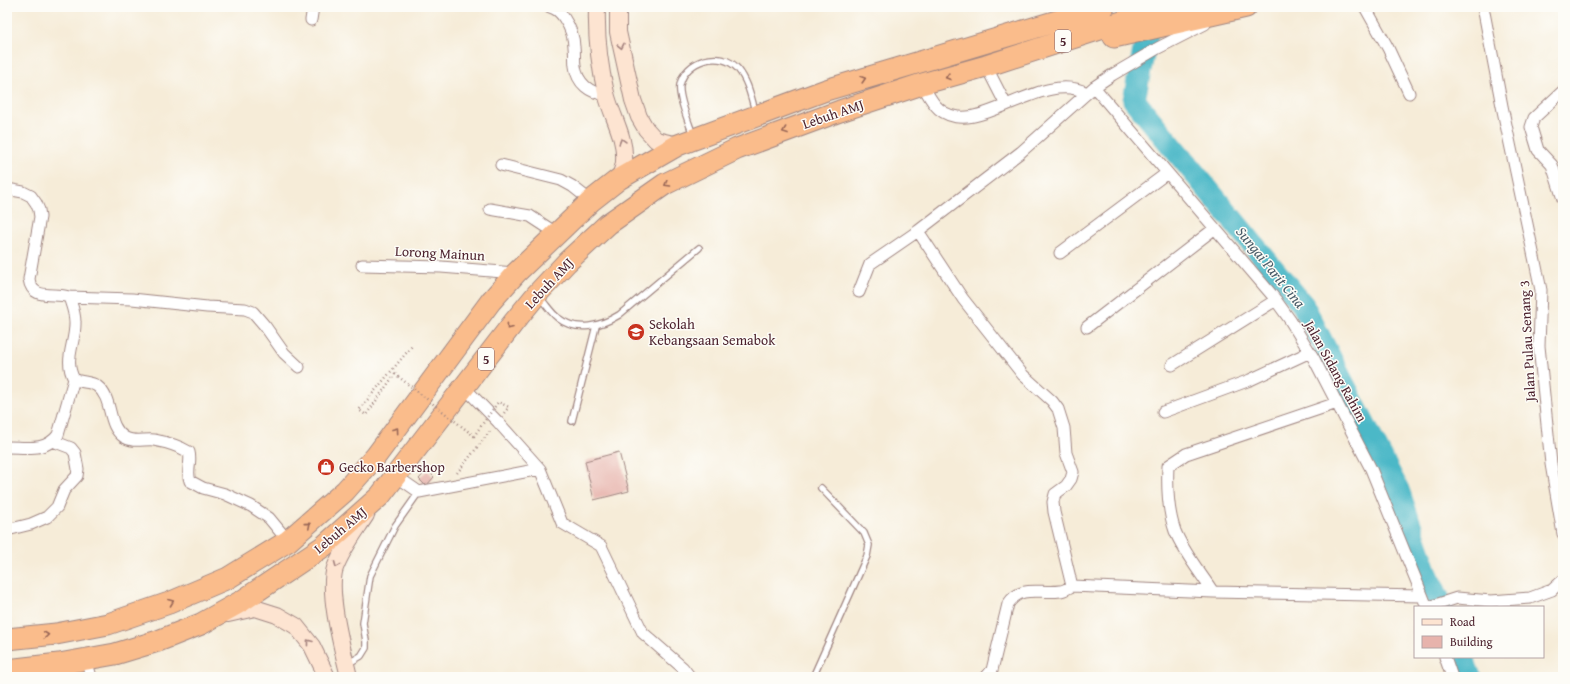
<svg xmlns="http://www.w3.org/2000/svg" width="1570" height="684" viewBox="0 0 1570 684" font-family="'Gentium Book Plus',serif">
  <style>
    .lines { fill: none; stroke-linecap: round; stroke-linejoin: round }
    .river { stroke: #4bb8c7; stroke-width: 23 }
    .building { fill: #e7b3ac }
    .lane-casing { stroke: #a08682; stroke-width: 8 }
    .street-casing { stroke: #a08682; stroke-width: 13 }
    .secondary-casing { stroke: #a08682; stroke-width: 18 }
    .highway-casing { stroke: #a08682; stroke-width: 23 }
    .path { stroke: #a08682; stroke-width: 2.5; stroke-dasharray: 1 3; stroke-linecap: butt }
    .lane { stroke: #fff; stroke-width: 5.5 }
    .street { stroke: #fff; stroke-width: 11 }
    .secondary { stroke: #fde4d1; stroke-width: 16 }
    .highway { stroke: #fabc8b; stroke-width: 21 }
    .path-bridge { stroke: #a08682; stroke-width: 2.5; stroke-dasharray: 1 3; stroke-linecap: butt }
    .oneway { stroke: #a4827e }
    .oneway2 { stroke: #996656 }
    .labels { text-anchor: middle; dominant-baseline: central; stroke-width: 3; stroke-linejoin: round; paint-order: stroke }
    .shield { fill: #fdfcf7; stroke: #806168; stroke-width: 1 }
    .shield-label { font-size: 13px; font-weight: bold; fill: #4a1f2b }
    .street-label { font-size: 14px; fill: #4a1f2b; stroke: #fdfcf7 }
    .poi-label { font-size: 14px; fill: #4a1f2b; stroke: #fdfcf7; text-anchor: start }
    .water-label { font-size: 15px; font-style: italic; fill: #4a5c69; stroke: #fdfcf7 }
  </style>
  <rect width="100%" height="100%" fill="#fdfcf7"/>
  <filter id="ink" filterUnits="userSpaceOnUse"><feTurbulence type="fractalNoise" baseFrequency=".025" numOctaves="2"/><feDisplacementMap in="SourceGraphic" scale="8" xChannelSelector="R" yChannelSelector="G"/><feConvolveMatrix kernelMatrix="1 2 1 2 8 2 1 2 1" color-interpolation-filters="sRGB"/></filter>
  <filter id="wash" filterUnits="userSpaceOnUse"><feTurbulence type="fractalNoise" baseFrequency=".012" numOctaves="4" result="noise"/><feDisplacementMap in="SourceGraphic" scale="16" xChannelSelector="R" yChannelSelector="G"/><feGaussianBlur stdDeviation="0.9" result="paint"/><feColorMatrix in="noise" values="0 0 0 0 0 0 0 0 0 0 0 0 0 0 0 0 0 1.4 0 .05"/><feComposite in="paint" operator="in"/></filter>
  <g filter="url(#wash)">
    <rect width="100%" height="100%" fill="#f6ecd8"/>
    <g class="lines">
      <path class="river" d="M1152,10L1134,100L1303,305L1398,490L1428,576L1442,607
        M1462,657L1470,677"/>
    </g>
    <g id="blocks">
      <path class="building" d="M619,452L629,491L594,500L585,461Z
        M427,470L434,477L426,486L419,479Z"/>
    </g>
  </g>
  <g filter="url(#ink)">
    <use href="#blocks" fill-opacity="0" stroke="#a08682" stroke-width="1"/>
    <g class="lines">
      <defs>
        <path id="lane" d="M693,135C689,123 678,97 680,85C685,60 721,49 738,69C748,81 751,97 755,111
          M540,298C546,304 551,313 558,318C577,333 601,326 619,315L699,248
          M572,421L596,326
          M347,664L361,656L366,648V641L363,623L370,576L395,526L419,492
          M813,677L867,556L869,545L864,533L821,488"/>
        <path id="street" d="M550,7C557,9 561,13 564,18C570,27 574,37 574,47C575,54 574,60 575,66C577,83 590,94 606,94
          M1365,7L1388,48L1409,93
          M1483,7L1502,106L1541,290L1539,346L1551,464L1563,534
          M311,20L313,7
          M986,66L1006,105
          M922,84C927,92 931,102 939,109C977,141 1040,68 1087,93
          M1094,87L1272,295L1290,320L1314,359L1371,469L1427,607
          M1563,91L1534,118L1531,127L1538,150L1552,165L1563,199
          M501,165L561,180L572,186L591,201
          M7,189L23,192L31,196L36,203L39,210L40,217L29,279C32,301 53,292 69,297C72,306 75,313 75,322C76,342 63,360 74,379C81,383 90,381 97,386C114,399 106,425 124,437C133,443 144,439 154,440C165,442 179,446 189,452C192,462 186,471 190,481L203,488L225,494L251,506L269,518L288,541
          M490,209L530,216L556,233
          M918,231L963,299L1023,375L1052,401L1058,409L1064,428L1066,453L1073,472L1071,479L1066,486L1055,494L1053,502L1054,512L1072,586
          M1060,253L1167,173
          M362,265L441,267L516,273
          M859,292L870,264L918,231L1021,152L1094,87L1112,75L1158,48L1205,24
          M69,297L132,299L207,307L245,309L253,312L265,326L284,353L299,367
          M1087,327L1214,229
          M1172,365L1276,300
          M464,387L498,422L540,469L562,523L601,546L643,633L683,668L690,677
          M1163,412L1250,380L1310,352
          M7,447C26,447 45,452 58,435L74,379
          M396,476L419,492L540,469
          M7,530L31,524L47,517L57,507L64,490L77,476L78,469L75,453L71,448L53,441
          M1213,592C1200,572 1184,553 1175,531C1168,511 1167,487 1168,466L1186,454L1337,403
          M1429,607L1457,598L1491,601L1530,598L1552,590L1563,580
          M1445,657L1452,677
          M86,659L91,677
          M986,677L992,670L1008,604C1021,584 1040,594 1060,591C1064,591 1068,588 1072,586L1213,592L1422,596"/>
        <path id="secondary" d="M597,7C596,37 599,64 606,93C611,115 626,137 624,161C624,167 621,173 619,179
          M618,7V32L633,100L639,117L646,129L656,140L678,145
          M228,614L255,608L277,615L296,626L312,646L327,677
          M349,677C343,651 327,593 335,568C342,549 355,532 366,515"/>
        <path id="highway" d="M1114,37L1246,7
          M7,639L56,634L108,624L169,603L228,578L288,541L345,491L376,456L491,301L516,273L591,201L619,179L678,145L826,90L1104,7
          M7,670L59,664L115,654L158,641L201,624L242,601L324,546L380,496L514,322L537,294L567,262L608,224L665,184L737,149L840,111L922,84L986,66L1140,16L1173,7"/>
      </defs>
      <use href="#lane" class="lane-casing"/>
      <use href="#street" class="street-casing"/>
      <use href="#secondary" class="secondary-casing"/>
      <use href="#highway" class="highway-casing"/>
      <path class="path" d="M395,374L366,415L359,410L412,346
        M504,413L509,407
        M457,473L491,430"/>
      <use href="#lane" class="lane"/>
      <use href="#street" class="street"/>
      <use href="#secondary" class="secondary"/>
      <use href="#highway" class="highway"/>
      <path class="path-bridge" d="M395,374L474,436L498,402L509,407"/>
    </g>
    <defs><path id="oneway-chevron" d="M-2-3.5L2.5 0L-2 3.5" fill="none" stroke-width="1.6" stroke-linecap="round" stroke-linejoin="round"/></defs>
    <g class="oneway">
      <use href="#oneway-chevron" transform="translate(621 46) rotate(78)"/>
      <use href="#oneway-chevron" transform="translate(622 141) rotate(-106)"/>
      <use href="#oneway-chevron" transform="translate(337 565) rotate(112)"/>
      <use href="#oneway-chevron" transform="translate(309 642) rotate(-128)"/>
    </g>
    <g class="oneway2">
      <use href="#oneway-chevron" transform="translate(948 77) rotate(164)"/>
      <use href="#oneway-chevron" transform="translate(863 79) rotate(-17)"/>
      <use href="#oneway-chevron" transform="translate(785 131) rotate(160)"/>
      <use href="#oneway-chevron" transform="translate(667 184) rotate(150)"/>
      <use href="#oneway-chevron" transform="translate(509 327) rotate(127)"/>
      <use href="#oneway-chevron" transform="translate(396 430) rotate(-54)"/>
      <use href="#oneway-chevron" transform="translate(308 525) rotate(-41)"/>
      <use href="#oneway-chevron" transform="translate(171 602) rotate(-21)"/>
      <use href="#oneway-chevron" transform="translate(46 635) rotate(-6)"/>
    </g>
  </g>
  <defs>
    <symbol id="school-disc" viewBox="-11 -11 22 22"><circle r="9.5" fill="#c8321e" stroke="#fdfcf7"/><path d="M0-5L7-2L0 1L-7-2ZM-4 1L0 2.5L4 1V4Q0 6-4 4Z" fill="#fff"/></symbol>
    <symbol id="shop-disc" viewBox="-11 -11 22 22"><circle r="9.5" fill="#c8321e" stroke="#fdfcf7"/><path d="M-5-2.5h2.3a2.7 3.5 0 0 1 5.4 0H5L5.5 6h-11ZM-1.5-2.5h3a1.5 2.3 0 0 0-3 0Z" fill="#fff"/></symbol>
  </defs>
  <g fill-rule="evenodd">
    <use href="#school-disc" x="626" y="322" width="20" height="20"/>
    <use href="#shop-disc" x="316" y="457" width="20" height="20"/>
  </g>
  <g class="labels">
    <g class="shield">
      <rect x="1055" y="30" width="16" height="22" rx="3"/>
      <rect x="478" y="348" width="16" height="22" rx="3"/>
    </g>
    <g class="shield-label">
      <text x="1063" y="41">5</text>
      <text x="486" y="359">5</text>
    </g>
    <g class="street-label">
      <text transform="translate(833 114) rotate(-19)">Lebuh AMJ</text>
      <text transform="translate(440 253) rotate(3)">Lorong Mainun</text>
      <text transform="translate(549 283) rotate(-47)">Lebuh AMJ</text>
      <text transform="translate(1527 341) rotate(-93)">Jalan Pulau Senang 3</text>
      <text transform="translate(1336 371) rotate(61)">Jalan Sidang Rahim</text>
      <text transform="translate(340 530) rotate(-40)">Lebuh AMJ</text>
    </g>
    <g class="poi-label">
      <text x="649" y="324">Sekolah<tspan x="649" dy="16">Kebangsaan Semabok</tspan></text>
      <text x="339" y="467">Gecko Barbershop</text>
    </g>
    <g class="water-label">
      <text transform="translate(1271 267) rotate(51)">Sungai Parit Cina</text>
    </g>
  </g>
  <rect width="1570" height="684" fill="none" stroke="#fdfcf7" stroke-width="24"/>
  <rect x="1414" y="606" width="130" height="52" fill="#fdfcf7" stroke="#b5a4a5"/>
  <rect x="1422" y="619" width="20" height="6" fill="#fde4d1" stroke="#b5a4a5"/>
  <text x="1450" y="626" font-size="12" fill="#4a1f2b">Road</text>
  <rect x="1422" y="636" width="20" height="12" fill="#e7b3ac" stroke="#b5a4a5"/>
  <text x="1450" y="646" font-size="12" fill="#4a1f2b">Building</text>
</svg>
